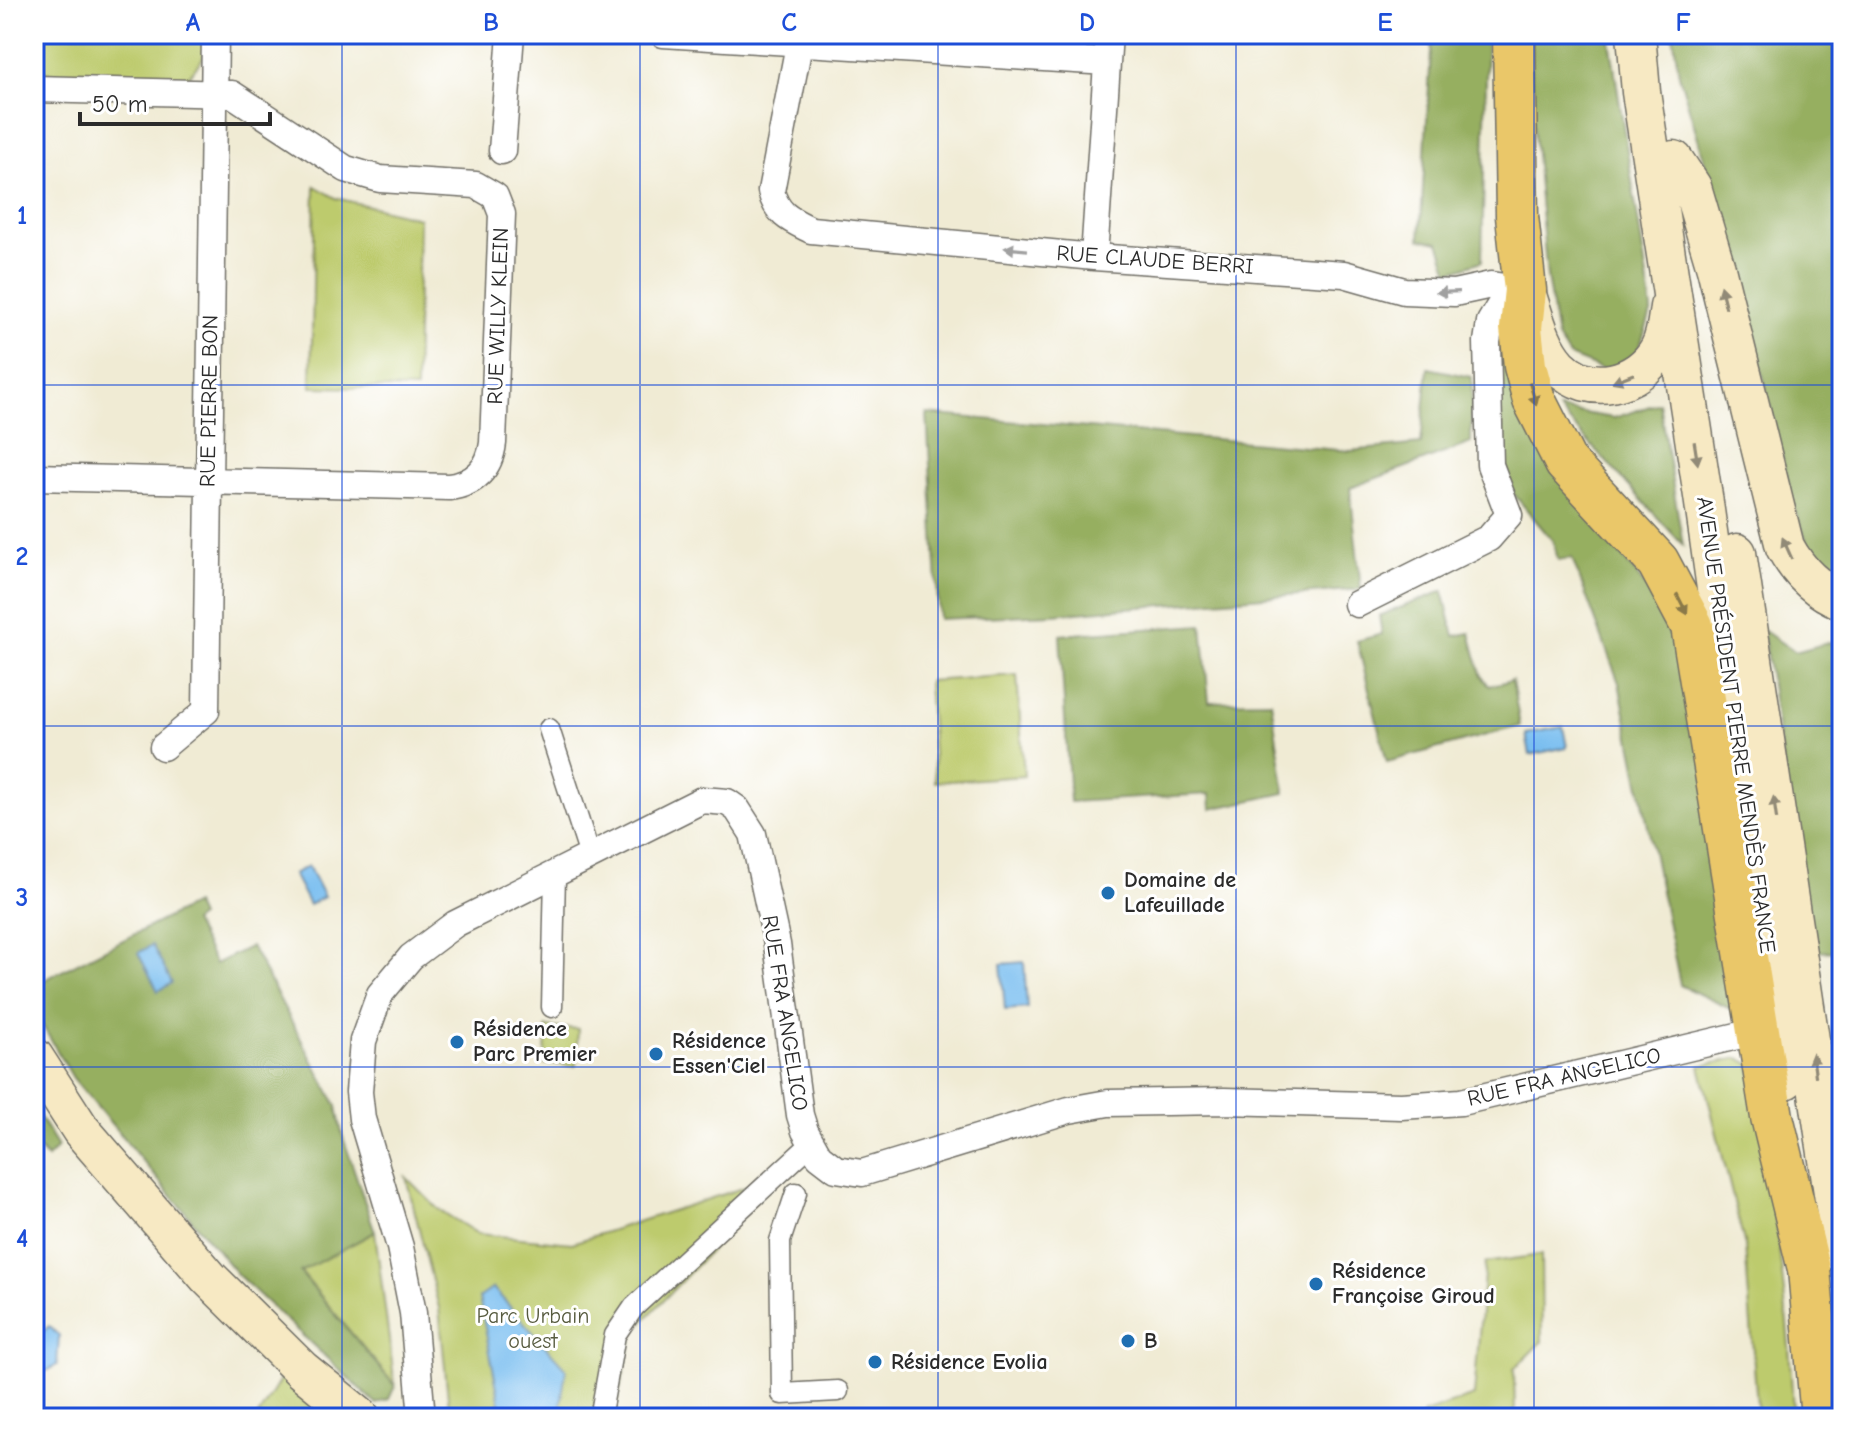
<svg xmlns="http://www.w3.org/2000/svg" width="1876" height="1452" viewBox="0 0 1876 1452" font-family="'Comic Neue',sans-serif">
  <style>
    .green { fill: #bdcb6d; stroke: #747b4c; stroke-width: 2 }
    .forest { fill: #96af60; stroke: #606d46; stroke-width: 2 }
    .water { fill: #79bef0; stroke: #52748e; stroke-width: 2 }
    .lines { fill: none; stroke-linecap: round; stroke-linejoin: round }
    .pedestrian-casing { stroke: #706e66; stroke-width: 23 }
    .minor-casing { stroke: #706e66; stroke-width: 29 }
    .secondary-casing { stroke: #706e66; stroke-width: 41 }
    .primary-casing { stroke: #706e66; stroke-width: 45 }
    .pedestrian { stroke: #fff; stroke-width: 20 }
    .minor { stroke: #fff; stroke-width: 26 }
    .secondary { stroke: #f7e9c3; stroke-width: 38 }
    .primary { stroke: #eac769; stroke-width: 42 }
    .oneway { fill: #a0a0a0 }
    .oneway2 { fill: #918a77 }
    .oneway3 { fill: #8a794a }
    .grid { fill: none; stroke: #1d4ed8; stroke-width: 2; stroke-opacity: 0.55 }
    .poi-dot { fill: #1f6fb2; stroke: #fff; stroke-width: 3 }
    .labels { text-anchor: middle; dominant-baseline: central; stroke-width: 6; stroke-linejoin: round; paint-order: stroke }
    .street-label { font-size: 22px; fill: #2b2b2b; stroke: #fff }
    .poi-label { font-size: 22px; font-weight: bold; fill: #2b2b2b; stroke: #fff; text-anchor: start }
    .park-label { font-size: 22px; fill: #575b3f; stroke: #fff }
    .neatline { fill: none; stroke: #1d4ed8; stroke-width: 3 }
    .grid-label { font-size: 26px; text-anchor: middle; font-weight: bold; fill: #1d4ed8 }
  </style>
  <rect width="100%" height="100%" fill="#fff"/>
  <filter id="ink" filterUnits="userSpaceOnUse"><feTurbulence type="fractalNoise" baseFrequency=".0125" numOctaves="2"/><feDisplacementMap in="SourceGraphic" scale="16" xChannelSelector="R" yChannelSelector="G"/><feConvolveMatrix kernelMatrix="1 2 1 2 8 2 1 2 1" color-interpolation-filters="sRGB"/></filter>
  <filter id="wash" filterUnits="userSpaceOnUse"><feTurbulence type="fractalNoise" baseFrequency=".006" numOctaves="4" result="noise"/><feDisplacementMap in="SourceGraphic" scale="32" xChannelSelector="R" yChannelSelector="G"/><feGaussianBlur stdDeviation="1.8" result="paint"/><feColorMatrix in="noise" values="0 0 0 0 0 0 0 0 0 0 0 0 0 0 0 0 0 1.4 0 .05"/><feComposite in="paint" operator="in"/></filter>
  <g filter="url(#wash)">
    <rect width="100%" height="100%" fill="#f0ebd4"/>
    <path class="green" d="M34,34H206L203,58L186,80L57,78L34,66Z
      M315,186L336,198L419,218L416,389L311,387Z
      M1017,675L1024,776L935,782L928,681Z
      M546,1027L578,1029L576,1066L545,1064Z
      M1739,1058L1750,1064C1771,1181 1789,1300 1793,1418H1758L1745,1246L1700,1066Z
      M406,1177L438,1209L478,1234L572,1243L755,1184L728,1232L634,1331L613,1418H450L439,1308Z
      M375,1232L395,1386L300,1271Z
      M1541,1255L1542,1341L1514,1369L1515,1418H1421L1424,1413L1474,1396L1485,1263Z
      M282,1377L334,1418H257Z"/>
    <path class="forest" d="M1432,34H1487L1482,261L1449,272L1439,242L1420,239Z
      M1529,34H1609L1652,310L1638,352L1606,371L1569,356L1557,338L1547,277L1531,99Z
      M1673,34H1842V567L1809,547L1794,508L1741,281L1679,75Z
      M1507,350L1611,542L1661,606L1701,746L1735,1011L1680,985L1619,683L1572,558L1558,560L1553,541L1507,486L1495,351Z
      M1428,368L1472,377L1471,443L1350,488L1361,589L1053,614L939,619L927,414L1350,451L1421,444Z
      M1659,403L1683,545L1558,409L1614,418Z
      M1443,591L1454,636L1470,633L1481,674L1489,686L1512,680L1520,726L1387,762L1357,641L1382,634L1379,616Z
      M1202,625L1209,702L1271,701L1285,793L1211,809L1210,794L1070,802L1060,635Z
      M1763,630L1795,652L1842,639V951L1810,952Z
      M194,904L200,917L193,922L215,964L251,946L337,1106L342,1134L375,1232L300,1272L395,1386L389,1399L376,1404L237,1274L73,1078L34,1011V985Z
      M34,1108L58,1147L47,1158L34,1144Z"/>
    <path class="water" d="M1563,727L1567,747L1530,755L1526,734Z
      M308,866L324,897L309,905L293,874Z
      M152,945L172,983L158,991L138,953Z
      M1024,962L1027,1008L1005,1010L1001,964Z
      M493,1288L566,1369L559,1418H503L479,1298Z
      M49,1326L59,1336L57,1365L47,1371L38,1363L40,1334Z"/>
  </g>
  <g filter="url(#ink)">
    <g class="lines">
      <defs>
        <path id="pedestrian" d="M549,729L590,856
          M552,1007L555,874
          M796,1193L780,1241L782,1394L838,1391
          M600,1418L615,1335L634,1307L811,1144"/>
        <path id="minor" d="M663,34L1107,62
          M801,34L771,191C777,215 791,220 811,230L1094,257L1344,274L1404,291L1454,293L1491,285L1525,290
          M34,89L232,94L346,169L380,179L476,185L495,196L502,214L493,443C490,468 475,484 449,487L34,477
          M502,151L511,34
          M1094,257L1109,34
          M1357,604L1489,538L1509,515L1490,465L1487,342L1490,322L1502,302L1525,290
          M163,747L206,711L215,34
          M422,1418L413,1313L400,1247L362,1119L359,1092L363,1041L380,994L411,957L455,924L702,800L727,802L737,809L753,834L777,944L800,1115L805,1131L819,1156L836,1169L862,1173L1069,1110L1108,1103L1224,1101L1401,1106L1461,1102L1758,1031"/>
        <path id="secondary" d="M1636,34L1641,92L1703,496L1785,1080
          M1674,160L1692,187L1716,268L1785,547C1798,571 1816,590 1842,600
          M1526,292C1534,316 1541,347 1559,366C1589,397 1639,385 1659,349C1666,337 1667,321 1669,307
          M1737,553L1842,1253
          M34,1057L81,1130L209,1278L302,1370L361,1418"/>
        <path id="primary" d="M1514,34L1517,216L1525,290L1521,328L1525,366L1534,400L1566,463L1658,562L1692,626L1772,1117L1809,1269L1822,1418"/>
      </defs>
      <use href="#pedestrian" class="pedestrian-casing"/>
      <use href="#minor" class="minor-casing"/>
      <use href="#secondary" class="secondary-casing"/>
      <use href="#primary" class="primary-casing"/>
      <use href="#pedestrian" class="pedestrian"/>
      <use href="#minor" class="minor"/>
      <use href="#secondary" class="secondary"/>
      <use href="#primary" class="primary"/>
    </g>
    <defs><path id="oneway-solid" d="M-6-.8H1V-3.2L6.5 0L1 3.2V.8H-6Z" transform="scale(2)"/></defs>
    <g class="oneway">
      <use href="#oneway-solid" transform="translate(1016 249) rotate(-175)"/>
      <use href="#oneway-solid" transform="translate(1448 292) rotate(178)"/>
    </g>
    <g class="oneway2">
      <use href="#oneway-solid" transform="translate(1723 297) rotate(-104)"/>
      <use href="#oneway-solid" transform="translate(1623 378) rotate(159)"/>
      <use href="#oneway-solid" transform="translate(1696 453) rotate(81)"/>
      <use href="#oneway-solid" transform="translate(1787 548) rotate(-114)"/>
      <use href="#oneway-solid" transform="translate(1775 808) rotate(-98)"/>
      <use href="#oneway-solid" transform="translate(1814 1065) rotate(-98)"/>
    </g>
    <g class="oneway3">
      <use href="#oneway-solid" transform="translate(1533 394) rotate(73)"/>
      <use href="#oneway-solid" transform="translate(1682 604) rotate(63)"/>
    </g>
  </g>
  <path class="grid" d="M342,34V1418M640,34V1418M938,34V1418M1236,34V1418M1534,34V1418M34,385H1842M34,726H1842M34,1067H1842"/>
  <g class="poi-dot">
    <circle cx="1108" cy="893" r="8"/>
    <circle cx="457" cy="1042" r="8"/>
    <circle cx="656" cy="1054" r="8"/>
    <circle cx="1316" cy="1284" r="8"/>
    <circle cx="1128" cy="1341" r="8"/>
    <circle cx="875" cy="1362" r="8"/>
  </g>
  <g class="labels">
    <g class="street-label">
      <text transform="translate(1155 260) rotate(4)">RUE CLAUDE BERRI</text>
      <text transform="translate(498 316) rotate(-88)">RUE WILLY KLEIN</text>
      <text transform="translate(209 401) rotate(-89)">RUE PIERRE BON</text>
      <text transform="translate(1736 725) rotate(82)">AVENUE PRÉSIDENT PIERRE MENDÈS FRANCE</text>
      <text transform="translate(785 1013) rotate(81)">RUE FRA ANGELICO</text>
      <text transform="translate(1564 1077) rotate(-13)">RUE FRA ANGELICO</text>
    </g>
    <g class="poi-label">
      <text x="1124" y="880">Domaine de<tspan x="1124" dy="25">Lafeuillade</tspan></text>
      <text x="473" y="1029">Résidence<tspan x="473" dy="25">Parc Premier</tspan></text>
      <text x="672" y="1041">Résidence<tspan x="672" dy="25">Essen'Ciel</tspan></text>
      <text x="1332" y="1271">Résidence<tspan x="1332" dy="25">Françoise Giroud</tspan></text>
      <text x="1144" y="1341">B</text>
      <text x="891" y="1362">Résidence Evolia</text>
    </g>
    <g class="park-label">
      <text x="533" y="1316">Parc Urbain<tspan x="533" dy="25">ouest</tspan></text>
    </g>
  </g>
  <rect width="1876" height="1452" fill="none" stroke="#fff" stroke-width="88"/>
  <path d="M80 112v12h190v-12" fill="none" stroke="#2b2b2b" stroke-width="4"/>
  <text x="92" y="112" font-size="24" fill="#2b2b2b" stroke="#ffffff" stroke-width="6" paint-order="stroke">50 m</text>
  <rect x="44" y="44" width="1788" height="1364" class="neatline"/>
  <g class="grid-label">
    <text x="193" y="31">A</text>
    <text x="491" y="31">B</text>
    <text x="789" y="31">C</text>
    <text x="1087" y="31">D</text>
    <text x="1385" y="31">E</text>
    <text x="1683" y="31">F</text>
    <text x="22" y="224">1</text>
    <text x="22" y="565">2</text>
    <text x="22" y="906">3</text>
    <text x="22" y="1247">4</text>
  </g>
</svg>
